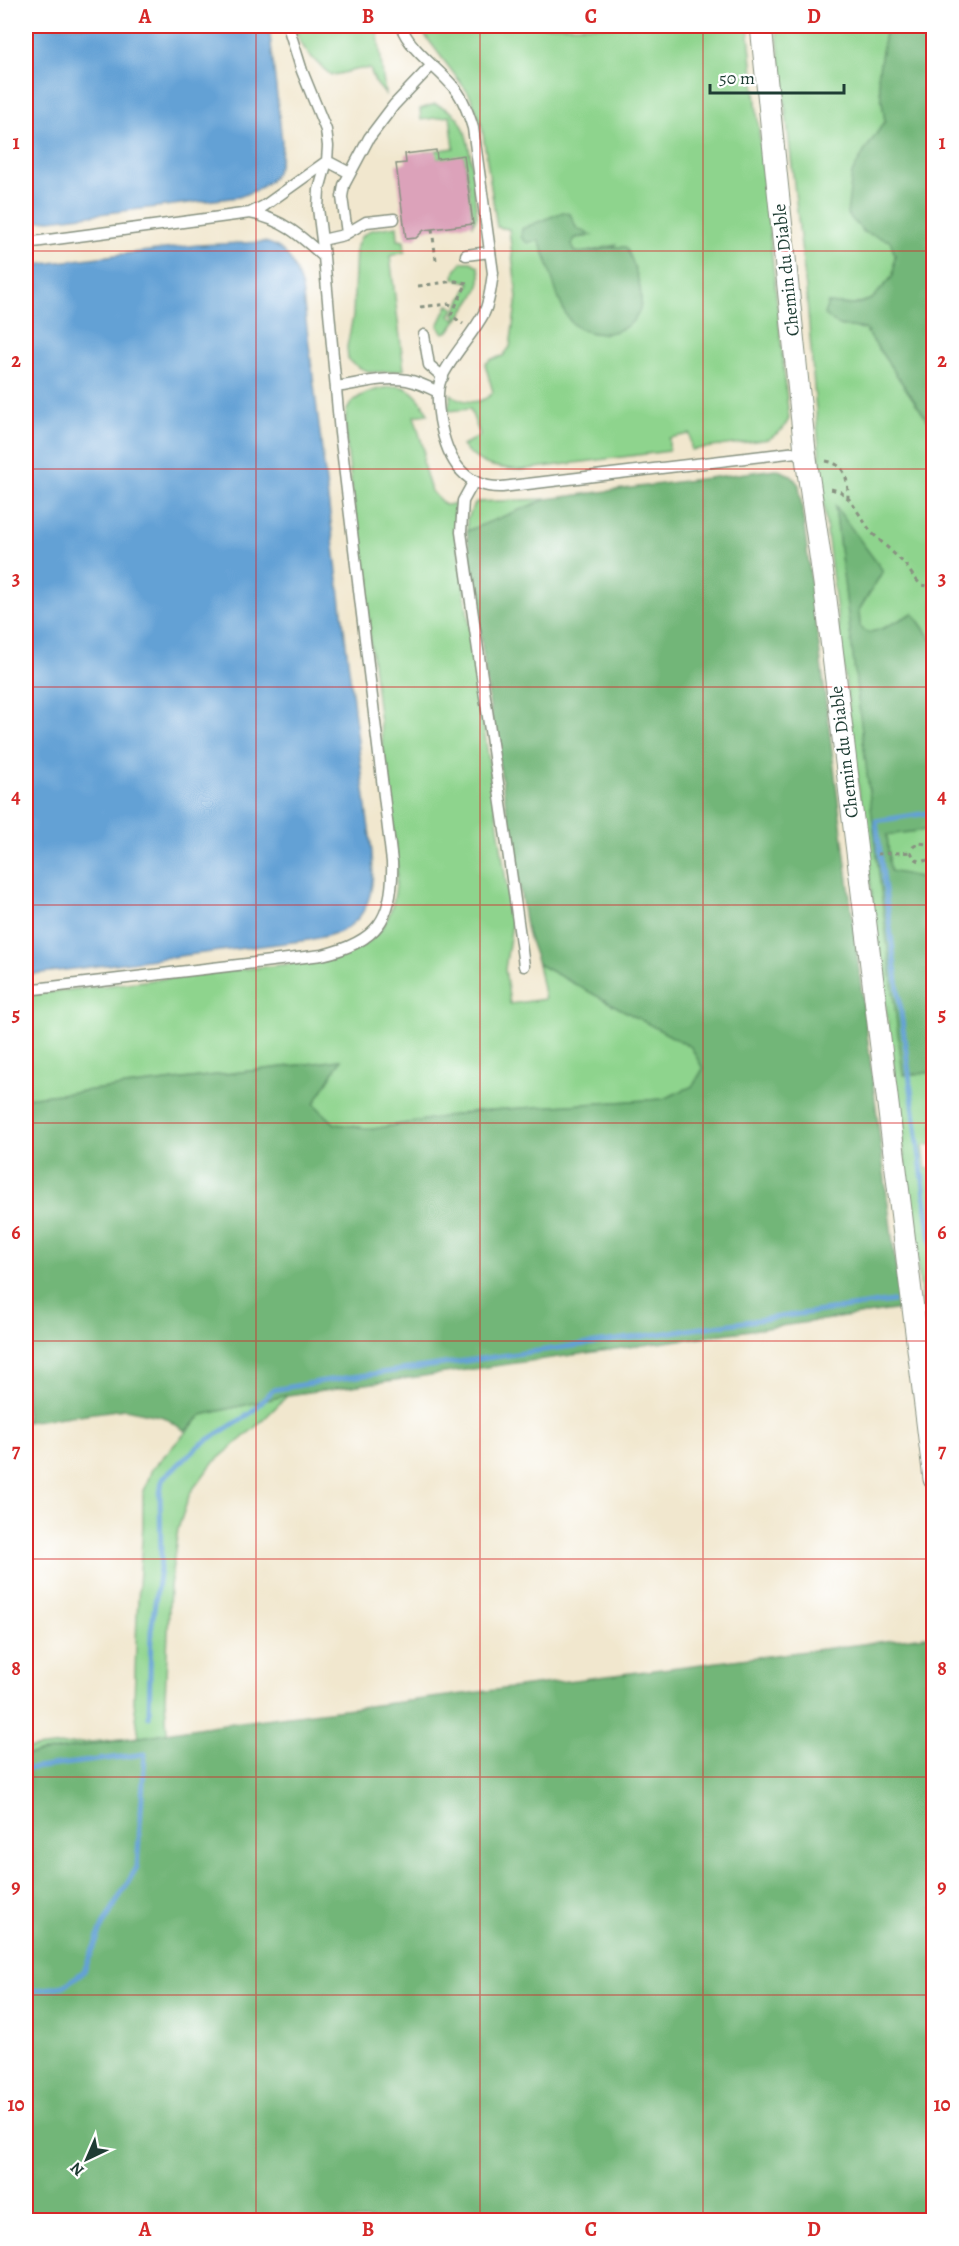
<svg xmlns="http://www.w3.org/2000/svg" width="959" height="2246" viewBox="0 0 959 2246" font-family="Alegreya,serif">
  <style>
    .green { fill: #8ed48d; stroke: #568860; stroke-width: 1.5; fill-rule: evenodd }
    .forest { fill: #72b678; stroke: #487a56; stroke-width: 1.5 }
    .water { fill: #63a1d5; stroke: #416f84; stroke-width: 1.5 }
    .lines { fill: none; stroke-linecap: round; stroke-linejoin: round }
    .stream { stroke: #63a1d5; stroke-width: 5 }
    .building { fill: #dca2ba }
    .lane-casing { stroke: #889281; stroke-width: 13 }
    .street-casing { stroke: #889281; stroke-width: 23 }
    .path { stroke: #889281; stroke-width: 3; stroke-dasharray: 4.5 4.5; stroke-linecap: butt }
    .lane { stroke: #fff; stroke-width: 10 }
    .street { stroke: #fff; stroke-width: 21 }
    .grid { fill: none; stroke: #d62828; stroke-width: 1.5; stroke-opacity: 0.55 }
    .labels { text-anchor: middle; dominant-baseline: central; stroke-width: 4.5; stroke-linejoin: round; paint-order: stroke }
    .street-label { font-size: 18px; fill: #1f3d34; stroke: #fff }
    .neatline { fill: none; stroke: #d62828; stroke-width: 2 }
    .grid-label { font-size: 20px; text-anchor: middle; font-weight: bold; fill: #d62828 }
  </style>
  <rect width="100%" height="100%" fill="#fff"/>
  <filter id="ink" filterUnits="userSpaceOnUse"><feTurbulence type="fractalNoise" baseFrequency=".0167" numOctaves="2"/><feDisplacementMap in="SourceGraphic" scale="12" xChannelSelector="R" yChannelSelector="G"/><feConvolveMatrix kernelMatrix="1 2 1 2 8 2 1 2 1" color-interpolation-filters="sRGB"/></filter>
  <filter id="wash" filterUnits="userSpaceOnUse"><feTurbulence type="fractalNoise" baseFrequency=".008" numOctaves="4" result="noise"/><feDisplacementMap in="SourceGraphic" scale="24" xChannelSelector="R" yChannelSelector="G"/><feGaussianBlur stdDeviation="1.35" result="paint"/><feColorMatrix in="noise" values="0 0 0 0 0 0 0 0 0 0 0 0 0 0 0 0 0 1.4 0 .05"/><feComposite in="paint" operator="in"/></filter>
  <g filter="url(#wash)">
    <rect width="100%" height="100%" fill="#f1e7ce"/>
    <path class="green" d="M294,26H377L385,94L375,82L370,69C356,67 346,74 331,75C314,61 300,48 294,26Z
      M418,26H748L789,419L783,429L769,439L691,450L690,434L669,438V451L520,470C492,467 482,467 462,446L480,435L470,409L448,411L451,394C463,404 483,405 493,392L485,364L492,359L503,356L510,347L517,297L509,229L497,227L482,127L470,95ZM563,212L570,214L577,229L587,237L575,238L572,245L574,252L582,253L616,245L571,322L561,302L539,240L522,229Z
      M776,26H886L878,77L885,121L864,152V232L890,241L895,255L893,276L872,299L854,305L828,303L838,325L865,329L933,428V642L913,613L884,628L868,633L860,627L859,610L883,571L835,507L904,1075L933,1072V1144L923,1146L926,1169H933V1291H921L824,508L806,289Z
      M435,104C447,108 458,115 463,127C473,150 473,190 477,216L473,224L464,156L431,160L425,152L454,148L450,116L421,120L420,109Z
      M397,226L398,240L404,241L405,252L390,256L404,370C379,372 367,377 348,359L347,347L353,316L356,248L361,237L371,230Z
      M462,262H471L478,266C487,286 469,303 458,319L454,314L470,282L454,279L455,271Z
      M448,305L454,308L450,316L457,320L449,331L443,333L438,326Z
      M398,386C412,388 422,401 428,414L414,416L424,450L423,464L431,491L445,505L454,504L456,533L509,903L512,924L505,969L510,1004L545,999L538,964L691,1047L703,1069L693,1086L663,1099L477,1111L373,1129L335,1124L313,1103L340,1060L26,1098V995L331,959C383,943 397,917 397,864L346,439C346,430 344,418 347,410C355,392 381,388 398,386Z
      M547,499L467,531V519L476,502Z
      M933,829V880L890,871L887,834Z
      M288,1395L259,1424L212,1464L190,1493L178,1529L170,1586L165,1699L167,1733L26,1755V1749L139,1737L134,1702L137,1616L143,1525V1494L152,1469L202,1415Z"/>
    <path class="forest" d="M886,26H933V428L865,329L838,325L824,314L828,303L854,305L872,299L893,276L895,255L890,241L864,232L847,214L852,173L864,152L885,121L878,77Z
      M563,212L570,214L577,229L592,235L575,238L572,245L574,252C591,255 608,245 626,247C633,260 645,294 640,309C632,335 589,342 571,322C554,300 551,264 539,240L527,243L521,237L522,229L526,227Z
      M776,469L791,475L799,485L901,1309L288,1395L202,1415L185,1431L164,1417L125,1409L26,1422V1098L341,1060L314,1104L335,1124L373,1129L477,1111L663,1099L693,1086L703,1069L691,1047L538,964L527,932L490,708L467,531L547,499Z
      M835,506L883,571L859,610L860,627L868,633L884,628L913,613L933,642V829L887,835L890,871L933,880V1072L903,1075Z
      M921,1291H933V1394Z
      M933,1635V2220H26V1755L217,1725Z"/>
    <path class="water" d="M26,26H269L282,141C282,176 271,186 239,197L26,223Z
      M264,242C287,246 295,266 302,288L366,806C370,846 388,908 341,931C331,936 320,937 309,940L26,975V266L197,245Z"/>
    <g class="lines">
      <path class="stream" d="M934,812L876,821L934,1265
        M926,1294L934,1292
        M149,1717L151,1631L161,1561L160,1495L162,1479L200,1445L251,1413L273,1390L323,1381L893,1301
        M26,1769L145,1754L137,1867L103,1925L84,1971L64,1986L26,1992"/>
    </g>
    <g id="blocks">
      <path class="building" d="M436,150L437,159L464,155L473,224L424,230L416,238L406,239L396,164L406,163L405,154Z"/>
    </g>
  </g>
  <g filter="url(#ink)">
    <use href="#blocks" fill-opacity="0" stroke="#889281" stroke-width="1.5"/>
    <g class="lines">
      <defs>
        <path id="lane" d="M401,26C411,52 439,68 456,90C464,100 469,115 473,128L493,273C491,286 490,301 484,313C472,336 452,355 441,379C436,392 438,407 440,420C446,455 461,488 502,487L805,451
          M250,213C282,219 301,236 324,257
          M347,233L342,197L344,185L369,138L394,105L432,65
          M322,240L344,235L366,222L394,219
          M26,243L250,213L264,206L327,161L350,173
          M466,255L490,252
          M424,335L429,365L443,377
          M337,387C358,384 385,376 407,380C418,382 428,387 438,392
          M474,481L463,501L461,532C481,677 505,821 524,966
          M26,990L322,955C377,942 394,919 392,862L340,433L324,257L318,208L319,190L327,161L328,146L326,130L302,71L288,26"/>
        <path id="street" d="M761,26L805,451L824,583L934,1479"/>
      </defs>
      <use href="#lane" class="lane-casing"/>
      <use href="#street" class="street-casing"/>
      <path class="path" d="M432,229L436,260
        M418,286L455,281L467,283L451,315L463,324
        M420,307L449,304L455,307
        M826,461C846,464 848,480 848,498
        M831,489L841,492L850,500L871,532L905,564L913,576L921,585L934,587
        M934,845L919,843L913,847L911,852L914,858L921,862L934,858
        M877,854L911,852"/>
      <use href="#lane" class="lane"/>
      <use href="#street" class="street"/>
    </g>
  </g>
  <path class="grid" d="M256,26V2220M480,26V2220M703,26V2220M26,251H934M26,469H934M26,687H934M26,905H934M26,1123H934M26,1341H934M26,1559H934M26,1777H934M26,1995H934"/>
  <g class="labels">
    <g class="street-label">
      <text transform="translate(786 270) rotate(-96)">Chemin du Diable</text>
      <text transform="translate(844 752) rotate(-97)">Chemin du Diable</text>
    </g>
  </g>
  <rect width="959" height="2246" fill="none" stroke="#fff" stroke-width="66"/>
  <g transform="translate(87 2159) rotate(224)" stroke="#ffffff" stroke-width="4.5" paint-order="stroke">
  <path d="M0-4.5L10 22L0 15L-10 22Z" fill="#1f3d34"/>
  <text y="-9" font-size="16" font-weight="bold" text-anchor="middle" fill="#1f3d34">N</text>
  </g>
  <path d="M710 84v9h134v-9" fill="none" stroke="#1f3d34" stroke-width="3"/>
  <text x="719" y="84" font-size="18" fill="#1f3d34" stroke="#ffffff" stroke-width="4.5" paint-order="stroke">50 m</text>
  <rect x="33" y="33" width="893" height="2180" class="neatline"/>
  <g class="grid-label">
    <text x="145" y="23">A</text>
    <text x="368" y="23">B</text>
    <text x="591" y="23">C</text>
    <text x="814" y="23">D</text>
    <text x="16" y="149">1</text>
    <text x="942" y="149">1</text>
    <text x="16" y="367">2</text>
    <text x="942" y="367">2</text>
    <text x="16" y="585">3</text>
    <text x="942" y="585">3</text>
    <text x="16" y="803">4</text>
    <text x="942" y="803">4</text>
    <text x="16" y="1021">5</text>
    <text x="942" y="1021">5</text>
    <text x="16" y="1239">6</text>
    <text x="942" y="1239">6</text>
    <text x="16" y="1457">7</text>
    <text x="942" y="1457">7</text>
    <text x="16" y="1675">8</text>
    <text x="942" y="1675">8</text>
    <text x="16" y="1893">9</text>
    <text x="942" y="1893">9</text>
    <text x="16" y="2111">10</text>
    <text x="942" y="2111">10</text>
    <text x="145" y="2236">A</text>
    <text x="368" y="2236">B</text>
    <text x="591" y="2236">C</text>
    <text x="814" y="2236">D</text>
  </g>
</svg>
